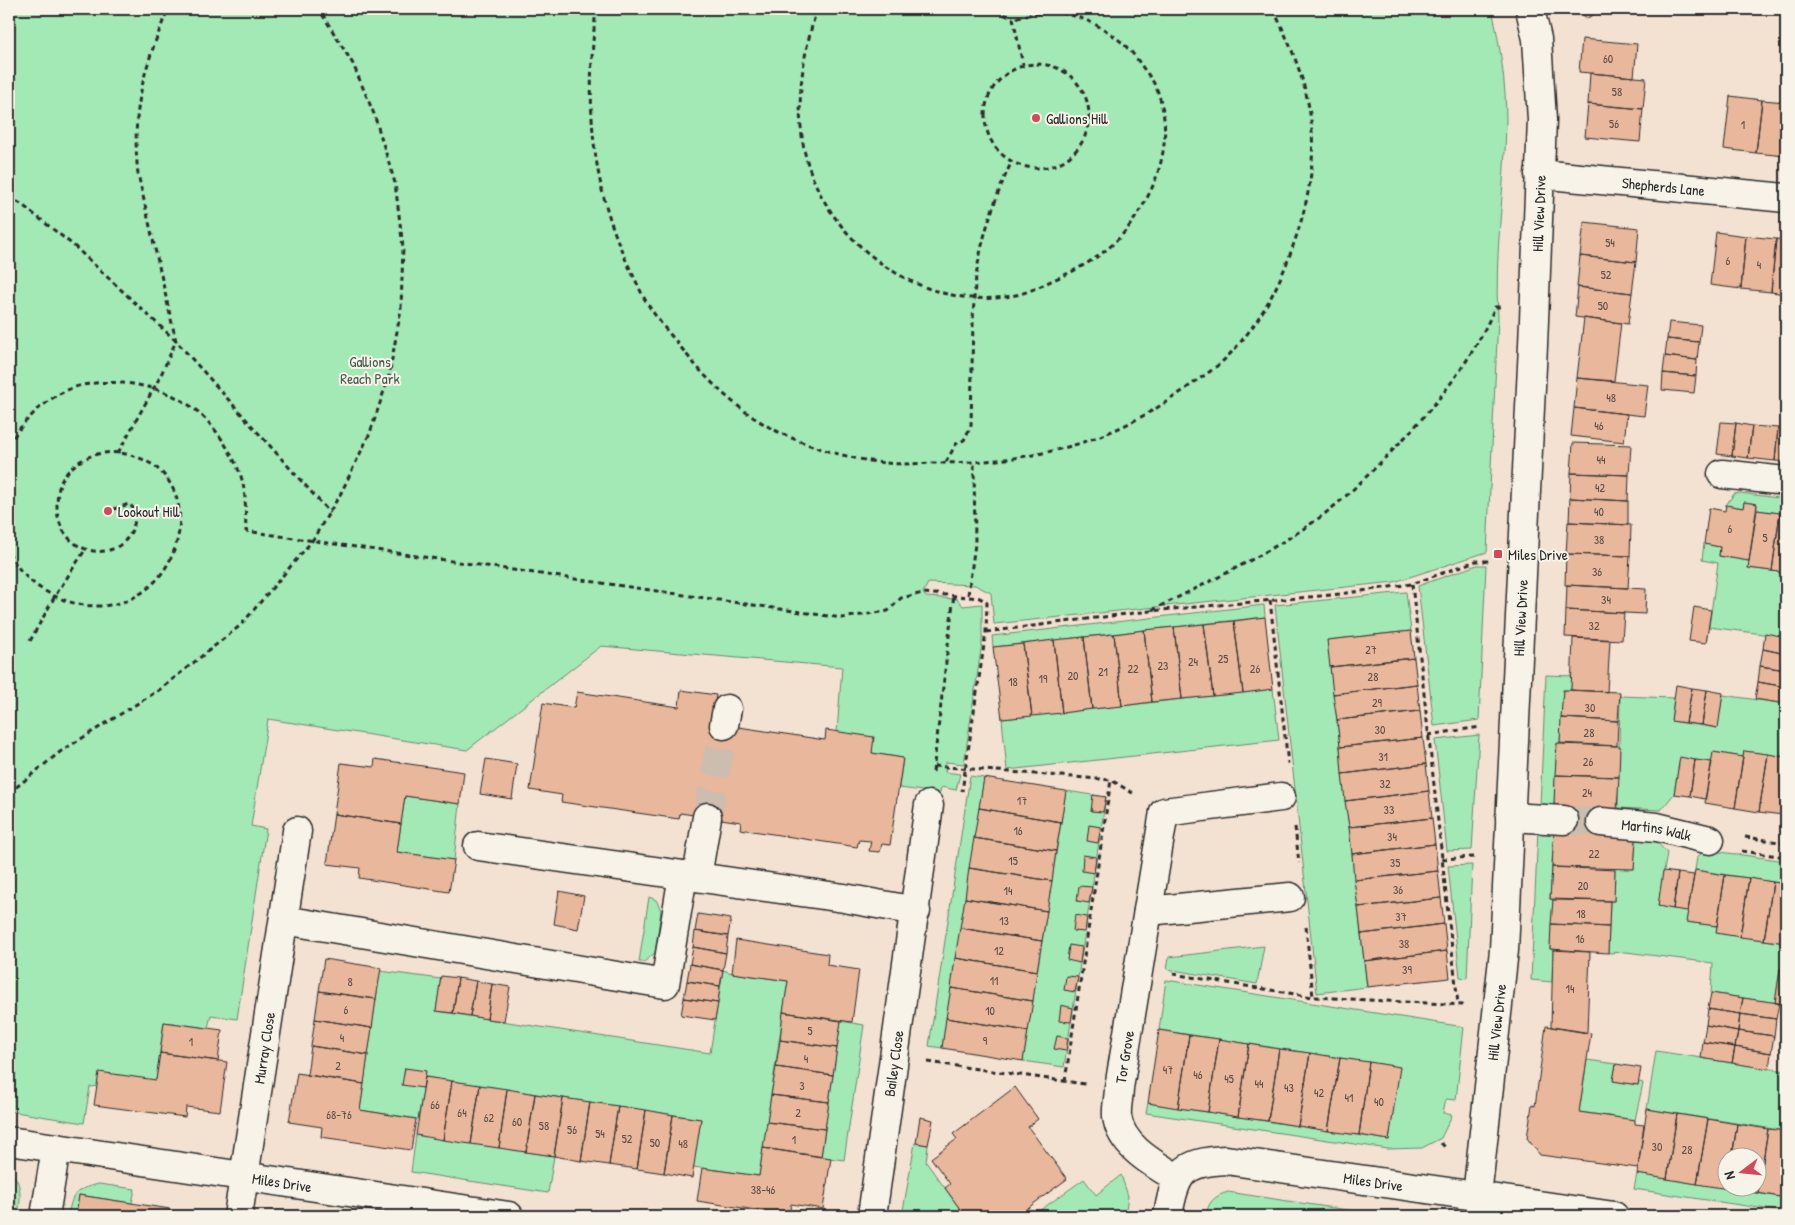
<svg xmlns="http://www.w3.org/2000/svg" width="1795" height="1225" viewBox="0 0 1795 1225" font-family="'Patrick Hand',sans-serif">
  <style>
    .green { fill: #a3e9b5; stroke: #678a70 }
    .building { fill: #e9b79b; stroke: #2b2b2b }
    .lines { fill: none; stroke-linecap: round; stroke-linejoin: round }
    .minor-tunnel { stroke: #cbbdb0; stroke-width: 28; stroke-dasharray: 28 14; stroke-linecap: butt }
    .minor-casing { stroke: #2b2b2b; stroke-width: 31 }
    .path { stroke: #2b2b2b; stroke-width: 3; stroke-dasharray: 5 4; stroke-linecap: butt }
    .minor { stroke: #f7f3e8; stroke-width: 28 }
    .poi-dot { fill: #d1495b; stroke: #f7f3e8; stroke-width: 2 }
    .labels { text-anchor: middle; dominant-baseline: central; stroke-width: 4; stroke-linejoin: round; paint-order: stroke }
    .number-label { font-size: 12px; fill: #5a4e47 }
    .poi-label { font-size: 15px; fill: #2b2b2b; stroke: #f7f3e8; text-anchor: start }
    .street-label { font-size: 15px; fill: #2b2b2b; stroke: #f7f3e8 }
    .park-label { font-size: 15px; fill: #495a4e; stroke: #f7f3e8 }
  </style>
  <rect width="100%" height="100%" fill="#f3e1d1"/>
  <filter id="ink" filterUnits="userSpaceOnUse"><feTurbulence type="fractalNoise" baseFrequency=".02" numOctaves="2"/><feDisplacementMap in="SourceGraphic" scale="10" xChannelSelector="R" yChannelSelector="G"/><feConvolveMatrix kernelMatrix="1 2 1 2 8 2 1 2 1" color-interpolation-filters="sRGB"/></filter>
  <g filter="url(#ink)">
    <path class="green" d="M9,9H1492C1500,46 1506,83 1506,122C1505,188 1494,253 1498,319L1487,552L1394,582L994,624L991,593L975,585L928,583L923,593L926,597L957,599L963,606L982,604V643L964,764L946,762L945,772L960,774L956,790L941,787L940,793L899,788L903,758L872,753L837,732L842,667L601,646L467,750L268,719L251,826L266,829L237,1019L211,1015L208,1028L164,1022L156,1080L90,1087L84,1123L9,1111Z
      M1740,493L1786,499V514L1757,510V504L1744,502L1743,508L1726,505L1734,494Z
      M1704,544L1720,547L1719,556L1749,561L1748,568L1786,573V637L1709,627L1718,563L1702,560Z
      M1477,565H1486L1479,720L1434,726L1418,586Z
      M1406,592L1411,631L1328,640L1367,987L1317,993L1275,605Z
      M1264,605L1265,617L993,647L992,636Z
      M1546,675L1572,676L1571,690H1563L1560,744H1557L1554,807L1540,806Z
      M1273,689L1279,740L1007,770L1002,719Z
      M1723,695L1786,704V757L1744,751L1743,757L1713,752L1712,762L1680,758L1674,794L1661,810L1618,808L1620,696L1674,698L1671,721L1717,728Z
      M1479,735L1472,850L1447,851L1435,740Z
      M970,776L984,778L942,1048L929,1046Z
      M1066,791L1106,797L1064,1067L1023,1061Z
      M405,796L460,804L454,860L397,852Z
      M1538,830L1554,831L1550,899L1553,900L1550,949L1553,950L1552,982L1531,980Z
      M1636,839L1655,840L1667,853L1658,906L1688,911L1687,922L1717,926V933L1786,943V970L1780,969L1775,1003L1711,993L1713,963L1626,952L1608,953L1610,901H1614L1615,868L1634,869Z
      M1706,850L1786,861V884L1695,870L1697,857Z
      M1472,865L1467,978L1460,977L1448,866Z
      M649,897L656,900L661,910L655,953L644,962H639Z
      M1264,946L1257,984L1167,969L1169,957Z
      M723,970L732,973L788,981L759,1176L693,1167L701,1119L425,1077L418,1119L360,1110L380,971L441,979L436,1011L710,1053Z
      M1166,980L1464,1027L1456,1100L1446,1099L1443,1113L1452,1115L1441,1138L1422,1148L1388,1149L1146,1113L1148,1103L1389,1140L1399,1067L1159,1030Z
      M841,1021L864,1025L844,1160L821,1157Z
      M1656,1051L1786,1071V1131L1647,1109Z
      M1587,1060L1616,1064L1613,1081L1638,1085L1639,1082L1643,1083L1635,1120L1579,1112Z
      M416,1135L554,1156L548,1193L411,1172Z
      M915,1143L928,1145L926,1162L965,1216H902Z
      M9,1172C24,1181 20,1202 18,1216L9,1215Z
      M1637,1174L1786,1198V1212L1634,1189Z
      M1121,1175L1128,1196L1125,1216H1032L1084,1179L1096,1195Z
      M99,1184L135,1189L132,1203L79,1195L76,1216H68C72,1193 76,1189 99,1184Z
      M1228,1192L1387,1216H1206C1208,1202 1214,1196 1228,1192Z"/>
    <path class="building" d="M1580,9H1602L1586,19Z
      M1582,39L1637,44L1634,77L1579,72Z
      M1590,73L1646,78L1643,109L1588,104Z
      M1730,96L1762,100L1756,153L1724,149Z
      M1762,100L1786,102L1785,156L1756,153Z
      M1588,104L1643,109L1640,142L1585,137Z
      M1584,222L1639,228L1636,262L1580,256Z
      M1716,232L1746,236L1741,289L1710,285Z
      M1746,236L1776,239L1771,292L1741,289Z
      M1776,239L1786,240V294L1771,292Z
      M1580,256L1636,262L1632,293L1577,287Z
      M1578,287L1632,293L1628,324L1575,317Z
      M1584,318L1621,323L1614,381L1577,378Z
      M1669,322L1701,325L1699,342L1667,339Z
      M1667,339L1699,342L1697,360L1665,356Z
      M1665,356L1697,360L1696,376L1663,373Z
      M1663,373L1696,376L1694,393L1662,390Z
      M1577,378L1648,385L1644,416L1574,408Z
      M1574,408L1627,414L1624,442L1571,436Z
      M1721,422L1736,423L1732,456L1717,454Z
      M1736,423L1752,426L1748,458L1732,456Z
      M1752,426L1778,428L1775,461L1748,458Z
      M1778,428L1786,429V462L1775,461Z
      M1573,443L1631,445L1629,475L1571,473Z
      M1571,473L1629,475L1628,501L1570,498Z
      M1570,498L1628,501V525L1569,522Z
      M1744,502L1757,504L1749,561L1719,556L1720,547L1704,544L1709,508L1725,511L1726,505L1743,508Z
      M1757,510L1780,513L1772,571L1748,568Z
      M1780,513L1786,514V573L1772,571Z
      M1568,522L1631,525L1630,556L1566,554Z
      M1566,554L1630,556L1628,588L1565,585Z
      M1567,585L1646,589L1645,614L1566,610Z
      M1694,607L1711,610L1706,643L1689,641Z
      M1566,610L1624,613L1622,640L1565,637Z
      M1265,617L1273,689L1243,693L1234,621Z
      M1234,621L1243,693L1213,696L1204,624Z
      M1204,624L1213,696L1182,699L1174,627Z
      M1174,627L1182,699L1152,702L1144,630Z
      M1144,630L1152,702L1122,706L1114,634Z
      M1411,631L1414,658L1330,667L1327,640Z
      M1765,633L1786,637V654L1763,649Z
      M1114,634L1122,706L1092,709L1084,637Z
      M1084,637L1092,709L1062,713L1054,640Z
      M1573,638L1610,640L1607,692L1571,690Z
      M1054,640L1062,713L1032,716L1023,644Z
      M1023,644L1032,716L1002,719L993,647Z
      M1763,649L1786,654V670L1760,666Z
      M1414,658L1417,684L1333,694L1330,667Z
      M1760,666L1786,670V687L1758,682Z
      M1758,682L1786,687V704L1755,699Z
      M1417,684L1420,711L1337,720L1333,694Z
      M1676,685L1692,688L1686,723L1671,721Z
      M1692,688L1707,690L1702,725L1686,723Z
      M681,690L716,695L712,723L825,740L826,730L874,737L872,753L903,758L890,845L882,844L880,852L869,851L871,841L859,840L857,847L740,829L741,822L680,813L679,819L561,802L562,795L530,790L543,703L574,708L577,692L679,707Z
      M1563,690L1620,692L1618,721L1561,718Z
      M1707,690L1723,693L1718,728L1702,725Z
      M1420,711L1423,738L1340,747L1337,720Z
      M1561,718L1618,721L1617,746L1560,744Z
      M1423,738L1426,764L1342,774L1340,747Z
      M1557,743L1620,746L1619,777L1555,775Z
      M1744,751L1768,754L1759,812L1735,808Z
      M1713,752L1743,757L1735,808L1705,803Z
      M1768,754L1786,757V792L1783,815L1759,812Z
      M1680,757L1695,760L1690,796L1674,794Z
      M375,759L464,772L460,804L405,796L401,824L334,814L341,763L374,767Z
      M486,759L517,764L512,799L480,794Z
      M1695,760L1712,762L1705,799L1690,796Z
      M1426,764L1429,791L1345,801L1342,774Z
      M1555,775L1619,777L1617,810L1554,807Z
      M984,778L1066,791L1061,822L979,808Z
      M1429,791L1432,818L1349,827L1345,801Z
      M1786,792V816L1783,815Z
      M1093,795L1106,797L1103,812L1091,811Z
      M979,808L1061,822L1056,851L974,838Z
      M1565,808L1602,810L1601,834L1564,832Z
      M334,814L401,824L397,852L454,860L449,892L359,878L360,868L327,864Z
      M1432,818L1435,844L1352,854L1349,827Z
      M1089,825L1101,827L1098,843L1087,841Z
      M1554,831L1617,835V837L1636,839L1634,869L1552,867Z
      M974,838L1056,851L1052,881L969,868Z
      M1435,844L1438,871L1354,880L1352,854Z
      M1083,855L1096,857L1094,873L1082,871Z
      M1552,867L1615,870L1614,901L1550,899Z
      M969,868L1052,881L1047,911L965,898Z
      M1695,870L1725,875L1717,926L1686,922Z
      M1438,871L1441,898L1358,907L1354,880Z
      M1663,871L1678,873L1673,909L1658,906Z
      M1678,873L1694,875L1688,911L1673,909Z
      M1725,875L1749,878L1740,937L1716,933Z
      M1749,878L1773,882L1764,940L1740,937Z
      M1773,882L1786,884V943L1764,940Z
      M1079,886L1092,887L1089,903L1077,901Z
      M559,891L584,896L578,929L554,924Z
      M965,898L1047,911L1042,941L960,928Z
      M1441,898L1444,924L1361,934L1358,907Z
      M1553,900L1610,901L1609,927L1551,924Z
      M698,914L731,919L728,936L695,931Z
      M1075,915L1087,917L1085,932L1073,931Z
      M1444,924L1447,951L1364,961L1361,934Z
      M1551,924L1609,927L1608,953L1550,949Z
      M960,928L1042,941L1037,971L955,958Z
      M695,931L728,936L726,953L693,947Z
      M736,940L828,954L827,965L859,970L852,1022L783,1012L788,981L732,973Z
      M1069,945L1082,947L1080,963L1067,960Z
      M693,947L726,953L723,970L690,964Z
      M1553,950L1590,952L1587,1033L1551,1027Z
      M1447,951L1450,978L1367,987L1364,961Z
      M955,958L1037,971L1033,1001L951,988Z
      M324,959L381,968L376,999L319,991Z
      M690,964L723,970L720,986L687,981Z
      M1780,969L1786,970V1004L1775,1003Z
      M441,976L458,978L453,1013L436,1011Z
      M1066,976L1078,977L1075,992L1064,990Z
      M458,978L476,981L470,1016L453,1013Z
      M476,981L492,984L487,1019L470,1016Z
      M687,981L720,986L718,1003L684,998Z
      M492,984L510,987L504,1021L487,1019Z
      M951,988L1033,1001L1028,1031L946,1018Z
      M319,991L376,999L372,1028L315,1019Z
      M1711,993L1743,998L1740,1014L1708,1009Z
      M684,998L718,1003L715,1020L681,1015Z
      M1743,998L1779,1003L1776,1019L1740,1014Z
      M1061,1005L1073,1008L1071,1022L1059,1021Z
      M1708,1009L1740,1014L1738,1031L1706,1025Z
      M783,1012L841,1021L837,1048L780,1040Z
      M1740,1014L1776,1019L1774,1036L1738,1031Z
      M946,1018L1028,1031L1023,1061L942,1048Z
      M315,1019L372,1028L368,1055L311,1046Z
      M164,1022L222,1030L218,1061L160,1053Z
      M1706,1025L1738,1031L1735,1047L1703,1042Z
      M1546,1026L1591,1033L1579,1112L1635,1120V1124L1644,1125L1638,1168L1540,1155L1527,1138L1532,1105L1535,1106Z
      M1159,1030L1189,1035L1178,1108L1148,1103Z
      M1738,1031L1774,1036L1771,1053L1735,1047Z
      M1189,1035L1219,1039L1208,1112L1178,1108Z
      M1057,1036L1068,1038L1066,1051L1054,1049Z
      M1219,1039L1249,1044L1238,1117L1208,1112Z
      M780,1040L837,1048L833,1075L776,1067Z
      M1703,1042L1735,1047L1732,1063L1701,1058Z
      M1249,1044L1279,1049L1268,1121L1238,1117Z
      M311,1046L368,1055L364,1084L307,1075Z
      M1735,1047L1771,1053L1769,1069L1732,1063Z
      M1279,1049L1310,1053L1298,1126L1268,1121Z
      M160,1053L227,1062L220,1111L186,1107L185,1117L94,1105L99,1072L156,1080Z
      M1310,1053L1340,1058L1328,1131L1298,1126Z
      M1340,1058L1369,1062L1359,1135L1328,1131Z
      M1369,1062L1400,1067L1389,1140L1359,1135Z
      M1616,1064L1641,1068L1638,1085L1613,1081Z
      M776,1067L833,1075L829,1102L771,1095Z
      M405,1068L426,1071L423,1088L402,1085Z
      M297,1073L364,1084L360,1110L416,1119L411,1150L321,1137L322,1127L289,1122Z
      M425,1077L452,1081L443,1140L416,1135Z
      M452,1081L480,1085L471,1144L443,1140Z
      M480,1085L507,1089L499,1148L471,1144Z
      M1015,1087L1038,1119L1028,1127L1067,1179L1017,1216H965L945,1188L950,1184L931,1158L957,1139L953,1134Z
      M507,1089L535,1094L526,1152L499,1148Z
      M535,1094L563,1098L554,1156L526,1152Z
      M771,1095L829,1102L825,1129L767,1122Z
      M563,1098L590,1102L581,1161L554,1156Z
      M590,1102L618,1106L609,1165L581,1161Z
      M618,1106L646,1110L637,1169L609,1165Z
      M1647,1109L1677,1114L1667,1179L1637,1174Z
      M646,1110L673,1115L664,1173L637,1169Z
      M1677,1114L1708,1119L1697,1184L1667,1179Z
      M673,1115L701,1119L692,1178L664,1173Z
      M920,1117L933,1120L928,1145L916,1143Z
      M1708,1119L1737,1124L1732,1158H1728V1189L1697,1184Z
      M767,1122L825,1129L821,1157L763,1148Z
      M1737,1124L1768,1129L1758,1193L1728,1189L1758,1188V1158H1732Z
      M1768,1129L1786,1131V1198L1758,1193Z
      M763,1148L831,1158L823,1209L791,1204L789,1215L697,1201L702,1168L759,1176Z
      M79,1195L170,1209L169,1216H76Z"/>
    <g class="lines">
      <path class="minor-tunnel" d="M707,817L724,725
        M1564,820L1601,822"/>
      <defs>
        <g id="minor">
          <path id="s1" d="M1539,174L1786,198"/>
          <path d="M1722,474L1786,481"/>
          <path d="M724,725L727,709"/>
          <path d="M1510,817L1564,820"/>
          <path id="s2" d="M1601,822L1657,827L1710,840"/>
          <path d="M478,846L844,898L916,911"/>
          <path d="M697,877L707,817"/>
          <path d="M1148,911L1290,897"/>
          <path d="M284,920L665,984L683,875"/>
          <path id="s3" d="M9,1141L509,1216"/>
          <path id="s4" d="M1177,1178C1154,1164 1120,1146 1117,1116C1116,1107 1119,1097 1119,1088L1164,812L1281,797"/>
          <path id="s5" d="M1477,1196L1504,950L1533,345L1542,120L1537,39L1530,9"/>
          <path d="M45,1216L56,1148"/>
          <path id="s6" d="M238,1216L297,831"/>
          <path id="s7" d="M872,1216L929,805"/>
          <path id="s8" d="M1168,1216C1175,1173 1182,1162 1226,1160L1614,1216"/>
        </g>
      </defs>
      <use href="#minor" class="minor-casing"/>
      <path class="path" d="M596,9C586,102 589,187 632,273C638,285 643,298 651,309C658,320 667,331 676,341C701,374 729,403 764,424C795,443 850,460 886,463C904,465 922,463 940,463C1036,462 1110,444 1188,387C1200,378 1215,369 1226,358C1258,326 1280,286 1294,243C1326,152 1315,93 1273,9
        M817,9C803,53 795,102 804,149C823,241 925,318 1020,294C1031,291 1043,285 1053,280C1101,260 1128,238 1151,190C1166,158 1170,121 1156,87C1152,79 1146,72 1141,65C1123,36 1087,15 1053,12C1041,11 1026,16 1013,18L1023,65
        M997,9L1000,13L1013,18
        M985 116a52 52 0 1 1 104 0a52 52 0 1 1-104 0Z
        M9,197L21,204L73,245L176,341L330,513
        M9,445C20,423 48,397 72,388C107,376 160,384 189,405C211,420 229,447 239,471C247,490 245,511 246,531L842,618L888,611L901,598L923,593L980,598L987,603L986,632L962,791
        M118,453L160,377L176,341L138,174C131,109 144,68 168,9
        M946,462L956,444L964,440L971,426C972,383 972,341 974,299C976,254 992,204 1011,163
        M9,552C20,576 40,591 64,600C179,640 227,468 120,453C98,450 74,459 62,480C58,487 57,498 57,506C57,561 134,570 136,511L129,504L108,511
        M1412,584L1458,1004
        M968,595L975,544L974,463
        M1270,600L1288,764
        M1152,610C1207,583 1262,557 1312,523C1337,506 1358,485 1378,465C1425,418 1469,369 1495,307H1500
        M986,632L1150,611L1332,595L1412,584L1476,561H1489
        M30,641L55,596L85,550
        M1428,735L1480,727
        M934,766L1111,780L1136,795
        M933,772L954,594
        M9,793L60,752L159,690L241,625L312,541L341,493L370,433L389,376L401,309L403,247L395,183L374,114L353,64L319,9
        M1295,827L1299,863
        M1745,837L1786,843
        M1742,851L1786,857
        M1442,859L1474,857
        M1306,927L1313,997L1463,1005
        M1173,974L1313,997
        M928,1062L1085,1084
        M1065,1081L1111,780
        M1441,1143L1447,1149"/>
      <use href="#minor" class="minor"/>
    </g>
  </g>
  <g class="poi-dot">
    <circle cx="1036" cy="118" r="5"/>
    <circle cx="108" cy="511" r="5"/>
    <rect x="1493" y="549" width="10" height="10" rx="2.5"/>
  </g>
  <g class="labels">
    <g class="number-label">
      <text x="1608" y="58">60</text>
      <text x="1617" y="91">58</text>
      <text x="1614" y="123">56</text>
      <text x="1743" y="124">1</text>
      <text x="1610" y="242">54</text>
      <text x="1728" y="260">6</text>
      <text x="1759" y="264">4</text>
      <text x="1606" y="274">52</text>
      <text x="1603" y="305">50</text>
      <text x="1611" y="397">48</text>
      <text x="1599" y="425">46</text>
      <text x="1601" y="459">44</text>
      <text x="1600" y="487">42</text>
      <text x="1599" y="511">40</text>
      <text x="1730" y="528">6</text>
      <text x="1765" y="537">5</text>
      <text x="1599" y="539">38</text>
      <text x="1597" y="571">36</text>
      <text x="1606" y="599">34</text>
      <text x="1594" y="625">32</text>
      <text x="1371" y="649">27</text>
      <text x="1223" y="658">25</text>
      <text x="1193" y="661">24</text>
      <text x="1163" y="665">23</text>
      <text x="1133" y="668">22</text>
      <text x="1255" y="668">26</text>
      <text x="1103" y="671">21</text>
      <text x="1073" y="675">20</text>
      <text x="1373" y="676">28</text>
      <text x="1043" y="678">19</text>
      <text x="1013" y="681">18</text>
      <text x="1377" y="702">29</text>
      <text x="1590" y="707">30</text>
      <text x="1380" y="729">30</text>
      <text x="1589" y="732">28</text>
      <text x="1383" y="756">31</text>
      <text x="1588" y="761">26</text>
      <text x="1385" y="783">32</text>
      <text x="1587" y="792">24</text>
      <text x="1022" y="800">17</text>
      <text x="1389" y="809">33</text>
      <text x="1018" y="830">16</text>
      <text x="1392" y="836">34</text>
      <text x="1594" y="853">22</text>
      <text x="1013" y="860">15</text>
      <text x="1395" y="862">35</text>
      <text x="1583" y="885">20</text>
      <text x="1398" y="889">36</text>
      <text x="1008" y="890">14</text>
      <text x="1581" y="913">18</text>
      <text x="1401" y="916">37</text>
      <text x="1004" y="920">13</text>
      <text x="1580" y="938">16</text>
      <text x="1404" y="943">38</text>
      <text x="999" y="950">12</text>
      <text x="1407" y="969">39</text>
      <text x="994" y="980">11</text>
      <text x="350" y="981">8</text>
      <text x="1570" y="988">14</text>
      <text x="346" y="1009">6</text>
      <text x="990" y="1010">10</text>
      <text x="810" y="1030">5</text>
      <text x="342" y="1037">4</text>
      <text x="985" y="1040">9</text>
      <text x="191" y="1041">1</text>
      <text x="806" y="1058">4</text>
      <text x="338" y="1065">2</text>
      <text x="1168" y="1069">47</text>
      <text x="1198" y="1074">46</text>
      <text x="1229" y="1078">45</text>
      <text x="1259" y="1083">44</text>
      <text x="802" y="1085">3</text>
      <text x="1289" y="1087">43</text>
      <text x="1319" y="1092">42</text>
      <text x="1349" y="1097">41</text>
      <text x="1379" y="1101">40</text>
      <text x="435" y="1104">66</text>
      <text x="462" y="1112">64</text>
      <text x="798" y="1112">2</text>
      <text x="339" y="1114">68-76</text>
      <text x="489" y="1117">62</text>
      <text x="517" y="1121">60</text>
      <text x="544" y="1125">58</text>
      <text x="572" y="1129">56</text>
      <text x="600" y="1133">54</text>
      <text x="627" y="1138">52</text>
      <text x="794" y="1139">1</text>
      <text x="655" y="1142">50</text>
      <text x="683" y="1143">48</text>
      <text x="1657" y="1146">30</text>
      <text x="1687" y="1149">28</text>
      <text x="763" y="1189">38-46</text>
    </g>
    <g class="poi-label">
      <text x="1046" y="118">Gallions Hill</text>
      <text x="118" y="511">Lookout Hill</text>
      <text x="1508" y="554">Miles Drive</text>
    </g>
    <g class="street-label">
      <text stroke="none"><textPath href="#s1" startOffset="125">Shepherds Lane</textPath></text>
      <text stroke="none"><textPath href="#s5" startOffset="985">Hill View Drive</textPath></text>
      <text stroke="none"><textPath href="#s5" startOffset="580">Hill View Drive</textPath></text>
      <text stroke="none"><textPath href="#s2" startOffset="56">Martins Walk</textPath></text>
      <text stroke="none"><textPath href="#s5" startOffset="175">Hill View Drive</textPath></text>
      <text stroke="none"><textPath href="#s6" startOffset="170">Murray Close</textPath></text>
      <text stroke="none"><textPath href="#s4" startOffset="149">Tor Grove</textPath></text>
      <text stroke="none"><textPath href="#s7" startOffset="154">Bailey Close</textPath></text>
      <text stroke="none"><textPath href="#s8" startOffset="241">Miles Drive</textPath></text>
      <text stroke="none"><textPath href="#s3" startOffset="276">Miles Drive</textPath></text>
    </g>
    <g class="park-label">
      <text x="370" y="361">Gallions<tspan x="370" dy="17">Reach Park</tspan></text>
    </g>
  </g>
  <rect width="1795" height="1225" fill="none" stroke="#f7f3e8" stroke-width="30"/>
  <rect x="15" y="15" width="1765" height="1195" fill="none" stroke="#2b2b2b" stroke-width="2" filter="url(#ink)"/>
  <g transform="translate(1742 1172) rotate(254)"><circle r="24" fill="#f7f3e8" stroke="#a5a39c"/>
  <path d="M0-4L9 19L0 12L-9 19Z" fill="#d1495b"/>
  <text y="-8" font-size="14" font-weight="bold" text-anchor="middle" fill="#2b2b2b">N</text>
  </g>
</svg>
